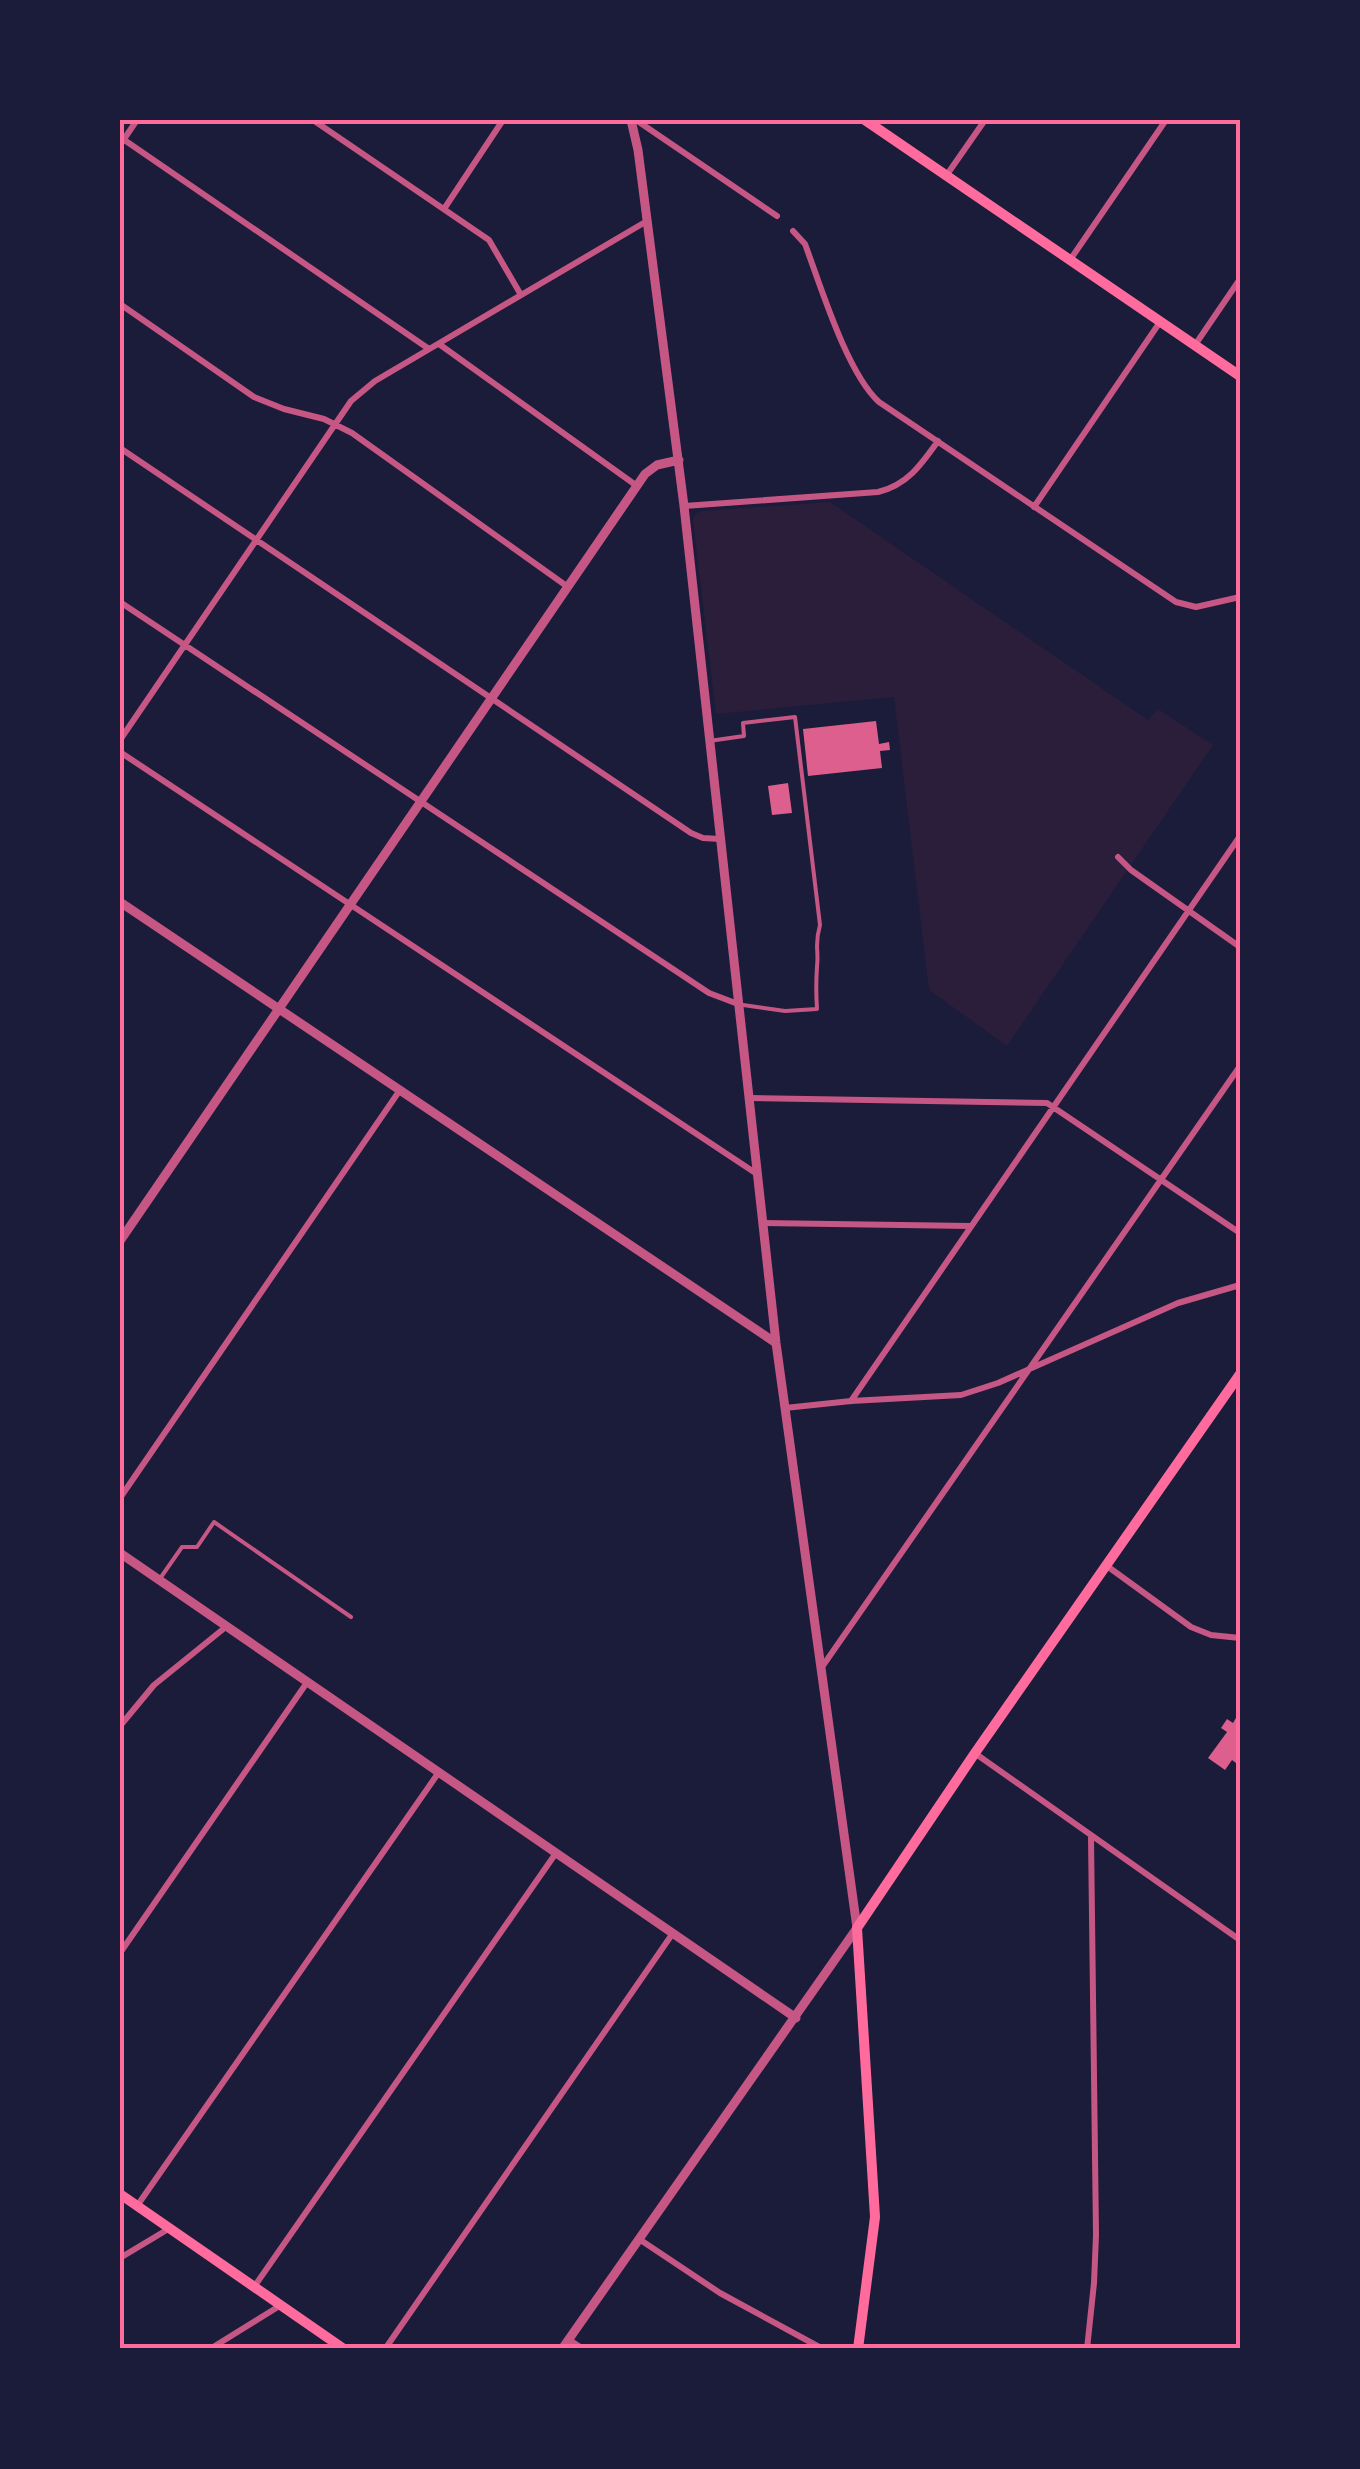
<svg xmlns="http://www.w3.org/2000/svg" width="1360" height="2469" viewBox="0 0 1360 2469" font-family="Ubuntu,sans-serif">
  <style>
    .green { fill: #2a1e3b }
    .building { fill: #dd5f8e }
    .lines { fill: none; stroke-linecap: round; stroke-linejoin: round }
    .service { stroke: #c65784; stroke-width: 4 }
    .minor { stroke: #c65784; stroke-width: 6 }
    .tertiary { stroke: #c65784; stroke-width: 9 }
    .secondary { stroke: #ff6b9d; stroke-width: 10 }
    .neatline { fill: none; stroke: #ff6b9d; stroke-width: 4 }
  </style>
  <rect width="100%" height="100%" fill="#1b1b3a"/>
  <path class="green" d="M830,502L1148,720L1158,709L1213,745L1007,1046L929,990L894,697L716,714L693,520L695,514L701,511Z"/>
  <path class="building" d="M876,721L879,744L889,742L890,750L880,751L882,768L808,776L803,729Z
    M788,783L792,813L772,815L768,786Z
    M1240,1711V1766L1232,1760L1225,1770L1208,1758L1227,1732L1221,1728L1227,1719L1233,1723Z"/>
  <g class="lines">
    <path class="service" d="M709,741L744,736L743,723L795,717L820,925C814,946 819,948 817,967C816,981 816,994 817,1009L785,1011L743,1005
      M159,1580L182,1547H197L214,1522L351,1617"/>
    <path class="minor" d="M313,120L489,240L521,295
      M636,120L777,216
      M120,137L429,349
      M120,145L137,120
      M946,176L985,120
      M444,209L503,120
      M793,231L805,244C821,287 847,373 879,402L1176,602L1196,607L1240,597
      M1070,260L1166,120
      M120,304L254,397L284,409L324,419L352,433L568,587
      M439,344L637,486
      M1195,345L1240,279
      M120,448L691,833L703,838L720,839
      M684,506L878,492C907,485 921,465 938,441
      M1034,507L1160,322
      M120,602L709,993L738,1004
      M120,740L351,401L375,381L647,221
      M120,752L757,1174
      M1118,857L1131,870L1240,947
      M750,1098L1047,1103L1240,1233
      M762,1223L971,1226
      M851,1401L1240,836
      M785,1408L851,1401L961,1395L998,1383L1178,1303L1240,1285
      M120,1498L400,1090
      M1107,1566L1191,1627L1211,1635L1240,1638
      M822,1667L1240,1066
      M120,1726L154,1685L227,1626
      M976,1754L1240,1940
      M120,1953L308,1681
      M137,2206L439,1772
      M639,2239L720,2293L823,2349
      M120,2258L170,2228
      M254,2287L556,1853
      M568,2339L583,2349
      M210,2349L281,2305
      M385,2349L673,1933
      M1087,2349L1094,2283L1096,2235L1091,1837"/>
    <path class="tertiary" d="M120,902L776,1343
      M120,1241L645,474L657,465L679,460
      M120,1553L796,2018
      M562,2349L857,1928L776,1343L684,506L638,150L631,120"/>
    <path class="secondary" d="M865,120L1240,376
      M120,2194L344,2349
      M858,2349L875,2217L857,1928L975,1753L1240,1374"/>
  </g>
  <rect width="1360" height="2469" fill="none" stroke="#1b1b3a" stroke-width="245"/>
  <rect x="122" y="122" width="1116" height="2224" class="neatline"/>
</svg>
